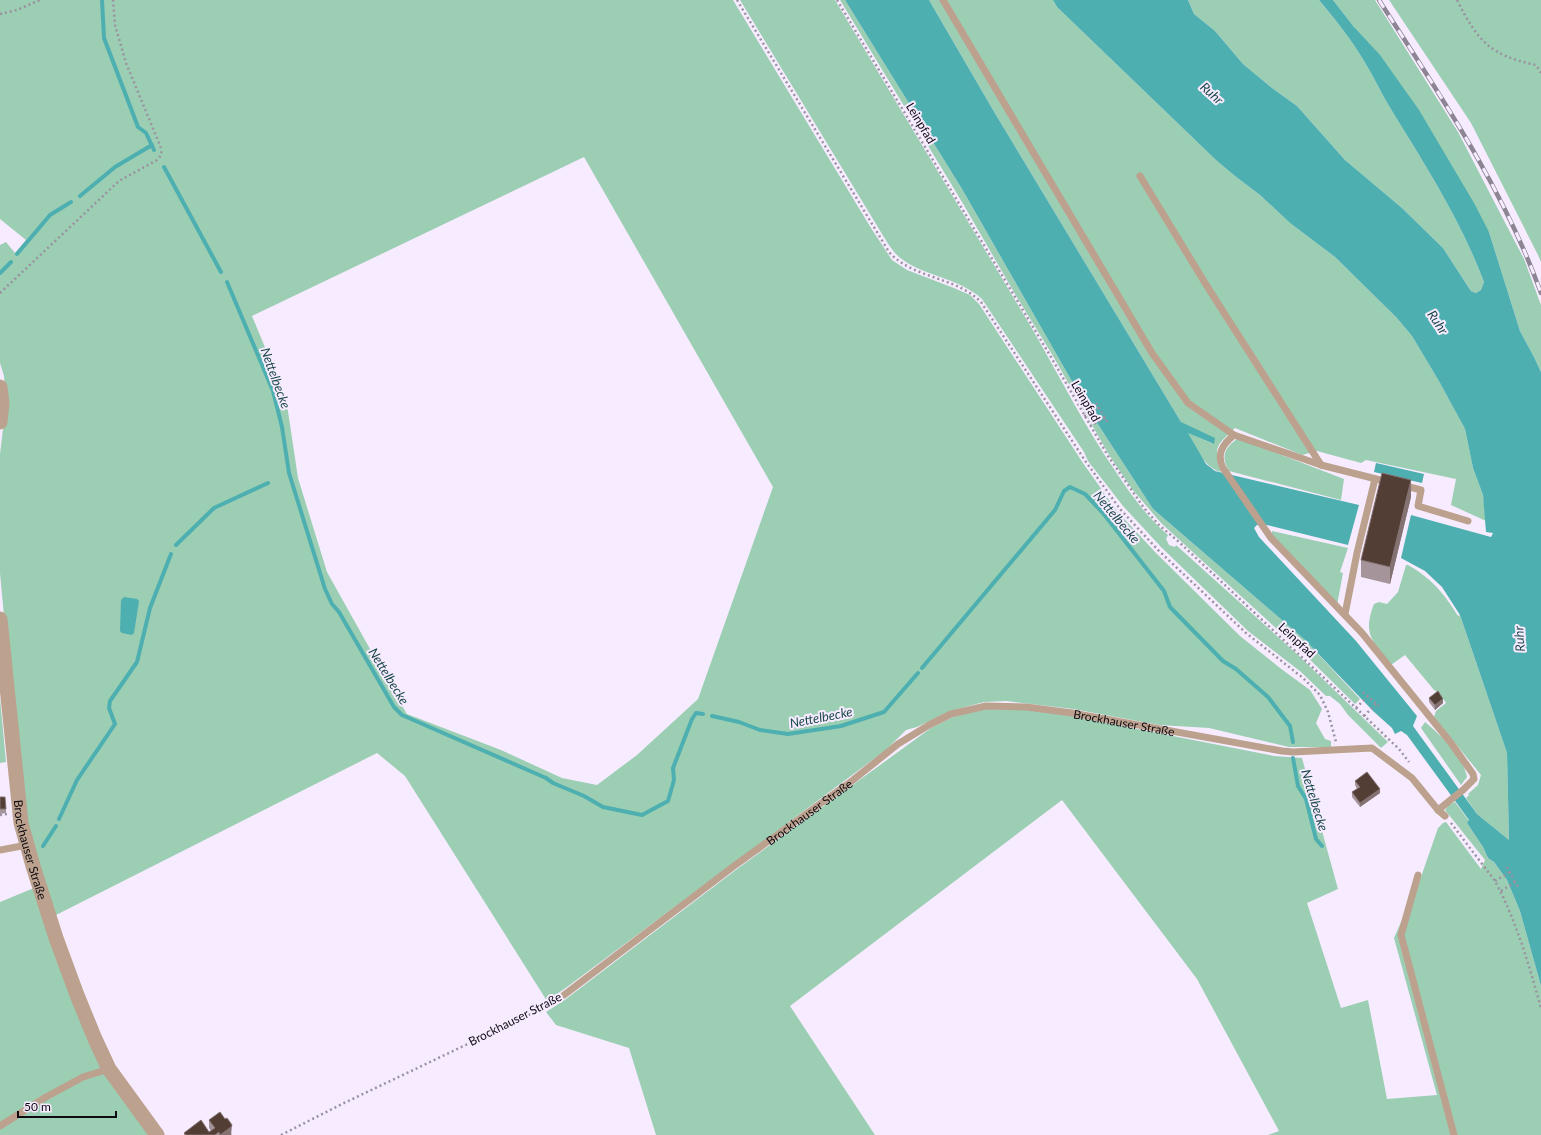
<svg xmlns="http://www.w3.org/2000/svg" width="1541" height="1135" viewBox="0 0 1541 1135" font-family="Lato,sans-serif">
  <style>
    .green { fill: #9cceb4; fill-rule: evenodd }
    .water { fill: #4dafb0 }
    .lines { fill: none; stroke-linecap: round; stroke-linejoin: round }
    .stream { stroke: #4dafb0; stroke-width: 4 }
    .path { stroke: #9a92a0; stroke-width: 2.5; stroke-dasharray: 2 3; stroke-linecap: butt }
    .lane { stroke: #bca18e; stroke-width: 7 }
    .street { stroke: #bca18e; stroke-width: 15 }
    .rail-casing { stroke: #8d8593; stroke-width: 4.5 }
    .rail { stroke: #f7ecff; stroke-width: 3; stroke-dasharray: 9; stroke-linecap: butt }
    .wall { fill: #a5959a }
    .shaded-wall { fill: #847272 }
    .building { fill: #533e35; stroke: #847272 }
    .labels { text-anchor: middle; dominant-baseline: central; stroke-width: 4; stroke-linejoin: round; paint-order: stroke }
    .street-label { font-size: 12px; fill: #0e0a11; stroke: #f7ecff }
    .water-label { font-size: 13px; font-style: italic; fill: #1b4848; stroke: #f7ecff }
  </style>
  <rect width="100%" height="100%" fill="#f7ecff"/>
  <path class="green" d="M0,0H733L871,228L892,260L907,270L954,288L970,295L979,304L1083,463L1117,511L1156,553L1240,636L1280,668L1310,690L1322,709L1316,723L1325,739L1331,741V747H1289L1209,728L1159,725L1073,709L1006,701L984,702L950,711L917,727L906,730L888,748L871,761L567,987L547,1001L405,776L377,753L54,916L29,832L14,724L0,573V454L6,403L4,376L0,363V245L6,242L15,253L26,240L0,219ZM584,157L773,487L698,699L637,755L597,785L562,778L501,750L407,714L398,699L327,572L298,478L286,398L252,316Z
    M740,0H835C901,111 968,221 1034,332C1061,379 1085,427 1116,472C1131,495 1147,517 1168,535L1166,539L1169,545L1175,547L1176,545L1298,655L1388,742L1381,748L1348,715L1340,704L1330,696H1326L1301,672L1248,631L1161,547L1123,506L1088,461L1084,452L982,299C958,277 924,277 899,257C891,250 882,234 876,224Z
    M840,0H845L962,189L1086,406L1153,509L1305,640L1360,699L1355,704L1301,651L1161,523L1132,489L1109,455L1053,356L1015,294L962,202Z
    M929,0H1053L1057,7L1217,161L1235,176L1260,195L1290,223L1335,257L1396,317L1412,336L1440,383L1465,429L1473,468L1483,495L1486,521L1451,505L1456,479L1366,460L1361,463L1317,451L1302,455L1235,428C1215,447 1214,446 1221,472C1204,468 1196,447 1187,432L1213,444L1181,422L993,110Z
    M1188,0H1319C1335,19 1351,39 1364,61C1374,77 1382,95 1392,111C1426,166 1461,221 1484,282L1481,290L1476,293L1471,291L1443,248L1402,208L1345,160L1297,106L1272,88L1243,64L1215,31L1194,14Z
    M1333,0H1375L1458,132L1524,259L1541,305V372L1534,357L1520,331L1489,232L1354,27Z
    M1389,0H1541V262L1538,255L1471,123Z
    M1238,438L1344,479L1341,500L1229,471C1220,456 1225,448 1238,438Z
    M1272,531L1348,548L1340,572L1343,573L1337,605L1272,536Z
    M1406,565H1408C1431,578 1444,593 1458,616L1460,615L1507,753L1509,840L1477,814L1466,798L1469,795L1468,794L1478,785L1481,775L1434,717L1436,711L1446,703L1439,693L1434,690L1405,655L1391,665C1373,641 1362,635 1374,604L1379,602L1387,604L1398,592Z
    M0,698L6,762L0,763Z
    M986,709L1026,710L1071,716L1274,756L1302,758L1338,889L1307,903L1341,1008L1368,1000L1387,1099L1437,1095L1394,938L1421,877L1438,828L1443,823L1446,822L1481,869L1485,860L1445,810L1449,805L1455,802L1469,821L1467,823L1483,847L1488,858L1494,862L1507,880L1520,911L1541,986V1135H1268L1279,1131L1197,979L1062,800L790,1006L875,1135H656L629,1048L556,1025L546,1012L566,999L737,869L931,728L953,717Z
    M1425,722C1440,735 1463,755 1467,777L1461,785L1421,728Z
    M34,888L56,959L148,1135H0V902Z"/>
  <path class="water" d="M845,0H929L993,110L1181,422L1215,438L1214,444L1188,433L1206,464L1215,471L1359,505L1348,545L1267,525H1257L1254,528L1259,537L1356,641L1417,716L1413,726L1477,814L1509,840L1507,753L1460,615L1442,587L1425,571L1401,558L1411,515L1491,537L1493,533L1486,532L1483,495L1473,468L1465,429L1440,383L1412,336L1396,317L1335,257L1290,223L1260,195L1235,176L1217,161L1057,7L1053,0H1188L1194,14L1215,31L1243,64L1272,88L1297,106L1345,160L1402,208L1443,248L1467,285L1471,291L1476,293L1481,290L1484,282C1461,221 1426,166 1392,111C1382,95 1374,77 1364,61C1351,39 1335,19 1319,0H1333L1354,27L1380,55L1419,110L1474,203L1489,232L1520,331L1534,357L1541,372V986L1520,911L1507,880L1494,862L1488,858L1483,847L1467,823L1469,820L1407,735L1401,731L1395,734L1392,728L1373,711L1305,640L1153,509L1086,406L962,189Z
    M1376,463L1424,474L1422,483L1374,472Z
    M124,597L137,599L139,601L134,633L132,635L122,633L120,631L121,600Z"/>
  <g class="lines">
    <path class="stream" d="M102,0L104,38L138,127L146,133L154,150
      M164,167L221,272
      M80,196L115,167L152,145
      M17,254L50,215L71,202
      M0,273L11,262
      M227,282L273,391L282,427L289,473L325,589L332,604L339,612L394,707L402,715L546,778L553,783L584,796L603,807L642,815L668,801L674,780L673,768L692,719L696,713L703,714
      M176,545L214,508L268,483
      M922,668L1055,510L1064,491L1070,487L1085,494L1103,513L1164,591L1170,607L1223,661L1236,669L1268,697L1290,726L1293,742
      M712,716L739,722L760,730L788,734L841,726L884,712L918,673
      M1293,758L1298,786L1306,799L1316,839L1322,846
      M59,819L77,780L115,724L109,708L110,701L137,662L150,608L171,554
      M43,846L56,826"/>
    <path class="path" d="M737,0L889,252C913,279 955,276 981,302L1086,462L1120,509L1158,550L1246,633L1303,678L1320,695L1328,712L1336,742
      M837,0L1051,357L1108,456L1144,508L1159,525L1179,542L1356,708L1399,749L1409,762
      M1457,0C1478,41 1489,55 1536,65L1541,73
      M0,14L17,10L40,0
      M0,293L119,181L157,160C163,154 162,151 159,143L126,63L115,25L113,0
      M1096,403L1108,423
      M1084,416L1099,408
      M1090,426L1105,418
      M1363,692L1379,706
      M1356,708L1368,696
      M1364,716L1376,704
      M0,815L7,814
      M1451,823L1495,881C1516,920 1529,965 1541,1008
      M1507,867L1518,887
      M1495,881L1510,872
      M1501,891L1515,882
      M281,1135L342,1104L539,1010L556,999"/>
    <g class="lane">
      <path d="M943,0L1152,353L1188,403L1234,435"/>
      <path d="M1140,176L1205,283L1321,465"/>
      <path d="M1388,482L1321,465L1234,435C1223,444 1216,454 1223,468L1271,538L1362,633L1451,743L1473,774L1474,779L1463,790L1438,810"/>
      <path d="M1402,485L1421,490L1418,506L1468,521"/>
      <path d="M1345,614L1357,553L1375,479"/>
      <path d="M0,850L27,845"/>
      <path d="M1418,875L1401,935L1454,1135"/>
      <path id="s1" d="M564,995L734,866L853,780L898,744L929,725L951,714L986,706L1026,707L1072,713L1282,751L1293,752L1372,748L1412,778L1438,810L1445,816"/>
      <path d="M0,1126L46,1097L83,1077L109,1069"/>
    </g>
    <g class="street">
      <path d="M0,387L2,403L0,422"/>
      <path id="s2" d="M0,619L21,823L33,866L56,938L77,995L95,1039L109,1069L157,1135"/>
    </g>
    <defs>
      <path id="rail" d="M1379,0C1439,94 1503,187 1541,293"/>
    </defs>
    <use href="#rail" class="rail-casing"/>
    <use href="#rail" class="rail"/>
  </g>
  <path class="wall" d="M1411,497L1390,584L1361,577V560Z
    M1429,698L1443,703L1435,710L1429,702Z
    M1355,781L1380,793L1360,807L1352,797V792L1357,789L1355,785Z
    M0,797L6,809V813L0,814Z
    M209,1120L232,1134L231,1135H184V1133L209,1132L211,1131L209,1128Z"/>
  <path class="shaded-wall" d="M1411,480V497L1390,584V567Z
    M1443,699V703L1435,710V705Z
    M1380,789V793L1360,807V803Z
    M232,1125L231,1135H220Z"/>
  <path class="building" d="M1382,473L1411,480L1390,567L1361,560Z
    M1438,691L1443,699L1435,705L1429,698Z
    M1367,772L1380,789L1360,803L1352,792L1360,787L1355,781Z
    M0,797H5L6,809H0Z
    M220,1112L225,1119L227,1118L232,1125L231,1127L220,1135L219,1132L215,1135H186L184,1133L201,1120L209,1132L215,1128L209,1120Z"/>
  <g class="labels">
    <g class="street-label">
      <text transform="translate(921 123) rotate(59)">Leinpfad</text>
      <text transform="translate(1086 401) rotate(60)">Leinpfad</text>
      <text transform="translate(1297 640) rotate(43)">Leinpfad</text>
      <text stroke="none"><textPath href="#s1" startOffset="654">Brockhauser Straße</textPath></text>
      <text stroke="none"><textPath href="#s1" startOffset="306">Brockhauser Straße</textPath></text>
      <text stroke="none"><textPath href="#s2" startOffset="233">Brockhauser Straße</textPath></text>
      <text transform="translate(515 1019) rotate(-27)">Brockhauser Straße</text>
    </g>
    <g class="water-label">
      <text transform="translate(1212 93) rotate(42)">Ruhr</text>
      <text transform="translate(1438 322) rotate(56)">Ruhr</text>
      <text transform="translate(276 378) rotate(70)">Nettelbecke</text>
      <text transform="translate(1117 517) rotate(50)">Nettelbecke</text>
      <text transform="translate(1519 639) rotate(-94)">Ruhr</text>
      <text transform="translate(389 676) rotate(58)">Nettelbecke</text>
      <text transform="translate(821 717) rotate(-11)">Nettelbecke</text>
      <text transform="translate(1315 800) rotate(73)">Nettelbecke</text>
    </g>
  </g>
  <path d="M18 1111v6h98v-6" fill="none" stroke="#0e0a11" stroke-width="2"/>
  <text x="24" y="1111" font-size="12" fill="#0e0a11" stroke="#f7ecff" stroke-width="3" paint-order="stroke">50 m</text>
</svg>
